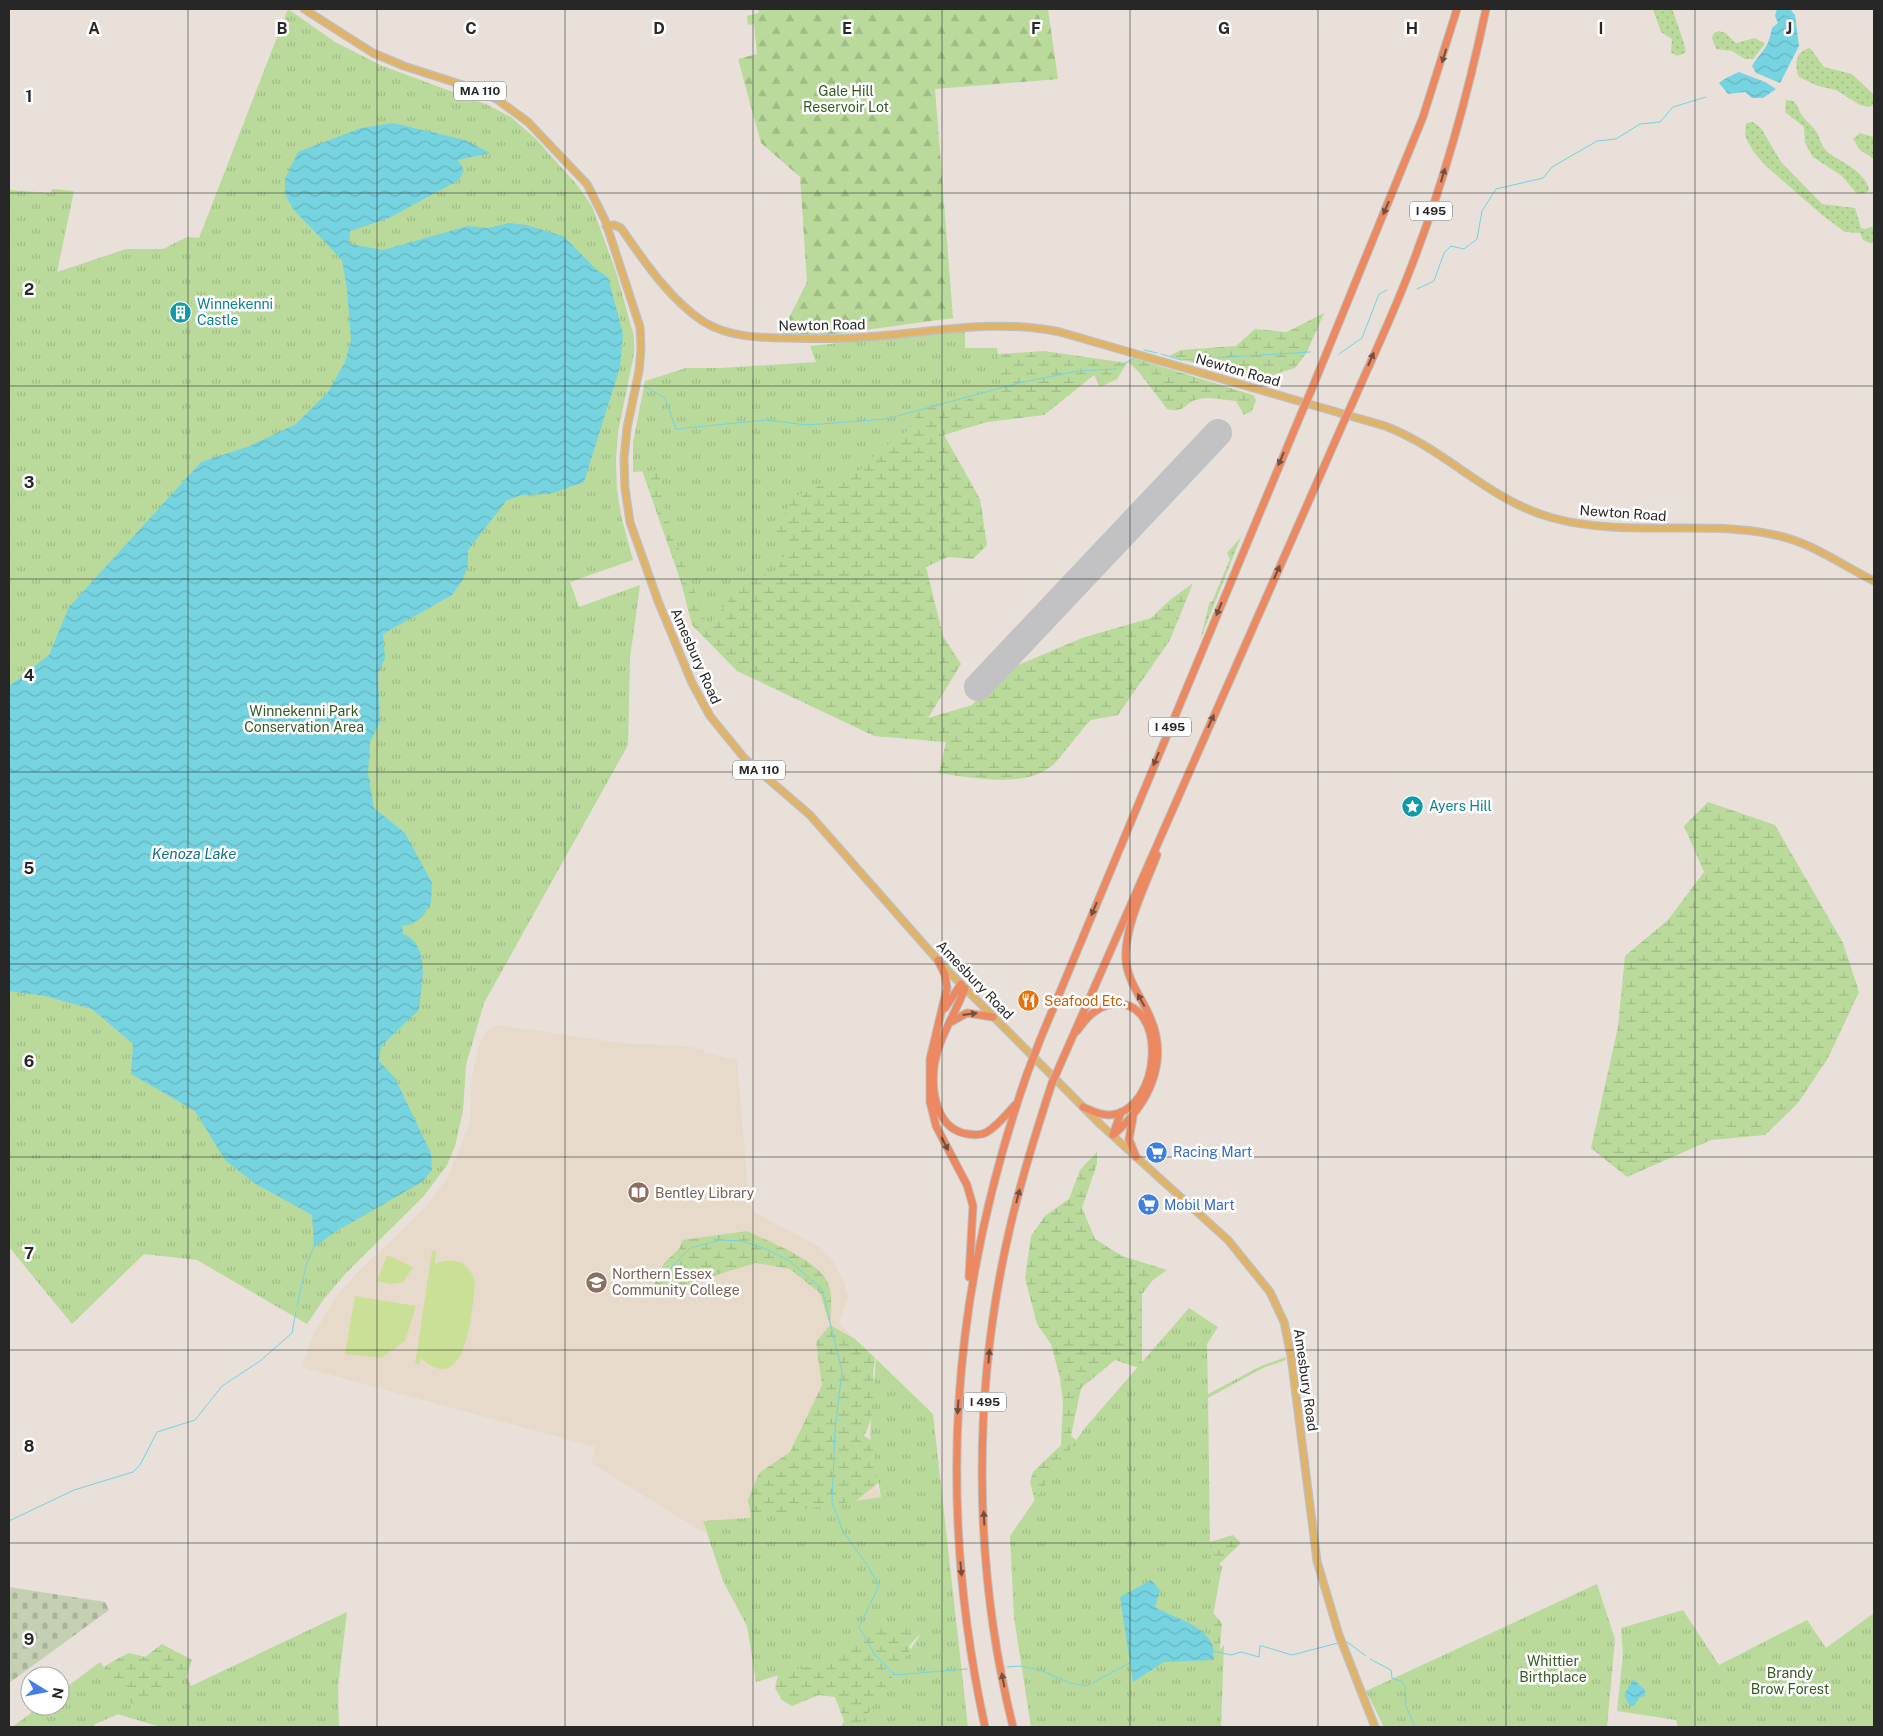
<svg xmlns="http://www.w3.org/2000/svg" width="1883" height="1736" viewBox="0 0 1883 1736" font-family="'Public Sans',sans-serif">
  <style>
    .education { fill: #e8daca }
    .grass { fill: url(#grass-dots) }
    .forest { fill: url(#forest-firs) }
    .wetland { fill: url(#wetland-marsh) }
    .cemetery { fill: url(#cemetery-stones) }
    .park { fill: url(#park-tufts) }
    .pitch { fill: #cbe097 }
    .water { fill: url(#water-waves) }
    .lines { fill: none; stroke-linecap: round; stroke-linejoin: round }
    .stream { stroke: #76d3e0; stroke-width: 1 }
    .runway { stroke: #c2c1c4; stroke-width: 28 }
    .major-casing { stroke: #bebebe; stroke-width: 9 }
    .highway-casing { stroke: #bebebe; stroke-width: 9 }
    .major { stroke: #e1b366; stroke-width: 6 }
    .highway { stroke: #ec8960; stroke-width: 7 }
    .highway-bridge-casing { stroke: #bebebe; stroke-width: 9; stroke-linecap: butt }
    .highway-bridge { stroke: #ec8960; stroke-width: 7 }
    .oneway { fill: #764e3e }
    .grid { fill: none; stroke: #272727; stroke-width: 1; stroke-opacity: 0.55 }
    .labels { text-anchor: middle; dominant-baseline: central; stroke-width: 5; stroke-linejoin: round; paint-order: stroke }
    .shield { fill: #fff; stroke: #686868; stroke-width: 1 }
    .shield-label { font-size: 12px; font-weight: bold; fill: #272727 }
    .park-label { font-size: 14px; fill: #345a20; stroke: #fff }
    .culture-label { font-size: 14px; fill: #0d838f; stroke: #fff; text-anchor: start }
    .street-label { font-size: 14px; fill: #272727; stroke: #fff }
    .food-label { font-size: 14px; fill: #c56008; stroke: #fff; text-anchor: start }
    .shop-label { font-size: 14px; fill: #366cbe; stroke: #fff; text-anchor: start }
    .education-label { font-size: 14px; fill: #785e54; stroke: #fff; text-anchor: start }
    .water-label { font-size: 15px; font-style: italic; fill: #1a7187; stroke: #fff }
    .grid-label { font-size: 16px; text-anchor: middle; font-weight: bold; fill: #272727; stroke: #fff; stroke-width: 5; stroke-linejoin: round; paint-order: stroke }
  </style>
  <defs>
    <pattern id="grass-dots" width="8" height="8" patternUnits="userSpaceOnUse" patternTransform="scale(1.25)"><rect width="8" height="8" fill="#b9da9b"/><path d="M2 2h.1M6 6h.1" fill="none" stroke="#9fbb86" stroke-width="1.8" stroke-linecap="round"/></pattern>
    <pattern id="forest-firs" width="22" height="20" patternUnits="userSpaceOnUse" patternTransform="scale(1.25)"><rect width="22" height="20" fill="#b9da9b"/><path d="M5 1l3.5 6h-7zM16 11l3.5 6h-7z" fill="#9fbb86"/></pattern>
    <pattern id="wetland-marsh" width="20" height="14" patternUnits="userSpaceOnUse" patternTransform="scale(1.25)"><rect width="20" height="14" fill="#b9da9b"/><path d="M1 5h8M5 5V1M11 12h8M15 12V8" fill="none" stroke="#9fbb86"/></pattern>
    <pattern id="cemetery-stones" width="16" height="16" patternUnits="userSpaceOnUse" patternTransform="scale(1.25)"><rect width="16" height="16" fill="#c5d0b2"/><path d="M2 7V4a2 2 0 0 1 4 0v3zM10 15v-3a2 2 0 0 1 4 0v3z" fill="#a9b399"/></pattern>
    <pattern id="park-tufts" width="24" height="20" patternUnits="userSpaceOnUse" patternTransform="scale(1.25)"><rect width="24" height="20" fill="#b9da9b"/><path d="M3 7l-1-3M5 7V3M7 7l1-3M15 17l-1-3M17 17v-4M19 17l1-3" fill="none" stroke="#9fbb86"/></pattern>
    <pattern id="water-waves" width="16" height="10" patternUnits="userSpaceOnUse" patternTransform="scale(1.25)"><rect width="16" height="10" fill="#76d3e0"/><path d="M0 5q4-4 8 0t8 0" fill="none" stroke="#66b5c0"/></pattern>
  </defs>
  <rect width="100%" height="100%" fill="#e8e0d9"/>
  <path class="education" d="M497,1025L620,1043L686,1046L704,1050V1052L730,1059H737L749,1201L754,1212L820,1247L831,1258L843,1279L848,1297L839,1323L870,1354L863,1426L868,1476L882,1497L748,1518L703,1521L706,1534L591,1463L595,1447L302,1367L312,1337L336,1297L355,1275L426,1207L449,1175L470,1122L472,1076L478,1047L486,1031Z"/>
  <path class="grass" d="M1653,9H1672C1675,17 1686,47 1686,52C1680,56 1676,57 1671,52L1672,39L1661,32Z
    M1719,31L1725,33L1736,43L1755,38L1765,44L1753,59H1745L1732,51L1716,49L1712,38L1714,33Z
    M1810,48L1824,67L1852,74L1874,95V104L1870,107L1860,105L1836,90L1818,86L1799,77C1794,66 1795,51 1810,48Z
    M1786,100L1793,101C1798,105 1798,109 1801,114C1805,121 1812,125 1816,131C1821,139 1821,148 1830,154C1843,163 1866,172 1869,190L1866,193L1857,194L1842,176L1813,157L1805,143L1804,127L1785,112Z
    M1753,122L1761,128L1781,162L1822,204L1855,208L1861,228L1866,229L1874,226V242L1870,243L1863,240L1860,233L1845,232L1822,215L1765,165L1753,151L1745,136L1746,123Z
    M1860,133L1874,137V159L1860,150L1853,139Z
    M1241,537L1200,640L1210,601L1212,602L1230,559L1227,553Z"/>
  <path class="forest" d="M758,9H1048L1058,79L935,89L953,318L836,334H781L807,282L800,177L761,143L738,59L757,54L754,24L748,25L747,16L759,13Z"/>
  <path class="wetland" d="M1324,313L1307,352L1295,368L1275,374L1267,379L1259,380L1169,356L1181,350L1236,346L1255,329L1287,332Z
    M1044,351L1127,363L1117,379L1100,387L1094,375L1044,415L987,422L944,435L980,499L987,545L973,559L948,557L926,567L943,636L961,664L928,718L972,705L1002,672L1082,638L1151,618L1170,600L1193,583L1170,640L1118,715L1091,720C1078,733 1067,750 1054,764C1028,789 972,778 939,773L946,742L874,736L737,671L692,625L681,582L638,459L971,356Z
    M1134,358L1253,395L1256,400L1252,411L1244,415L1236,401C1224,400 1211,396 1199,399C1185,401 1186,414 1167,409L1139,372L1128,362Z
    M1708,802L1775,825L1843,943L1859,992L1828,1058L1798,1103L1765,1135L1711,1140L1627,1177L1591,1148L1618,1027L1625,956L1668,920L1704,872L1684,826Z
    M1097,1152V1164L1082,1208L1095,1239L1122,1256L1167,1270L1153,1280L1142,1294V1369L1115,1360L1081,1388L1071,1436L1207,1543L1233,1535L1241,1543L1215,1568L1205,1604L1222,1623L1219,1659L1039,1517L1030,1482L1033,1472L1061,1445L1063,1402L1060,1378L1051,1344L1037,1324L1025,1278L1031,1236L1045,1216L1069,1199L1080,1170Z
    M747,1231C769,1242 822,1261 829,1286C833,1297 830,1313 830,1325L855,1339L875,1358L873,1374L877,1406L864,1436L880,1445L882,1480L852,1504L897,1614L898,1628L923,1631L909,1646L914,1663L951,1727H841L844,1721L835,1697L819,1695L792,1706L782,1700L775,1688L779,1670L748,1500L759,1473L790,1452L822,1385L816,1342L830,1325L820,1293L790,1269L756,1263L716,1275L668,1295L660,1291H651L664,1263L679,1249L683,1240Z
    M162,1644L192,1660L183,1687L88,1727H26L33,1707L60,1706C81,1683 101,1666 129,1653L145,1657Z"/>
  <path class="cemetery" d="M9,1587L105,1602L109,1610L9,1683Z"/>
  <path class="park" d="M288,9L335,42L380,65L488,105L511,117L536,139L577,185L592,206L616,272L634,337V354L618,432L616,460L617,491L622,520L633,560L570,582L579,607L640,585L630,658L628,745L484,1003L466,1065L463,1111L455,1146L447,1165L423,1197L346,1273L324,1299L307,1324L197,1260L144,1254L72,1324L9,1247V190L51,193L52,189L74,191L57,272L126,249H163L187,237L199,238Z
    M965,330V348H997L1004,391L982,393L963,401L919,410L909,429L875,454L866,467L793,497L776,533L791,542L773,578L752,570L708,627L664,509L659,470L633,472V443L645,381L686,368H720L816,362L810,346Z
    M1189,1308L1218,1327L1207,1344L1208,1394L1261,1366L1286,1357V1360L1263,1368L1208,1398L1210,1551L1222,1567L1212,1620L1215,1655L1224,1645L1221,1727H1031L1014,1617L1010,1536L1084,1429Z
    M876,1359L933,1414L968,1727H859L920,1635L882,1623L835,1658L756,1682L747,1626L723,1581L703,1521L748,1518L881,1497L870,1434Z
    M1597,1584L1615,1639L1607,1727H1384L1366,1691Z
    M1683,1610L1719,1665L1807,1620L1826,1648L1874,1613V1727H1678L1676,1720L1617,1711L1623,1655L1621,1628Z
    M347,1612L338,1687L339,1727H161L100,1709L94,1727H12L41,1706H60V1692L100,1662L132,1704L187,1677L191,1686Z"/>
  <path class="pitch" d="M432,1251H436L435,1264C454,1256 471,1262 475,1284C472,1311 467,1400 421,1358L419,1364H415Z
    M387,1255L413,1267L403,1282L390,1284L377,1281Z
    M355,1296L416,1306L405,1341L381,1358L345,1354Z"/>
  <path class="water" d="M1777,9H1790L1795,15L1799,46L1780,83L1756,73L1752,66C1762,50 1768,50 1772,28L1778,23L1775,16Z
    M1739,72L1765,82L1776,89L1763,98H1752L1745,92L1728,94L1719,83L1726,78Z
    M393,123L465,140L490,153L458,160L464,170L459,180L389,218L350,231V244L383,250L468,226L488,228L509,223L526,225L563,236L597,270L608,277L623,334L620,367L584,482L550,494L522,495L507,500L468,550V566L462,581L452,595L383,634L385,658L378,674L380,722L370,742L368,774L374,808L405,833L432,883L431,903L423,916L412,924L402,926L403,934C432,946 421,985 419,1010L381,1046L379,1061L395,1078L431,1153L432,1170L422,1182L335,1232L314,1247L312,1215L254,1183L225,1160L195,1111L131,1074L133,1044L92,1009L45,996L9,991V686L49,655L69,607L201,462L250,446L296,424L328,392L345,362L351,340L347,289L342,260L293,209L285,194V179L298,152L361,128Z
    M1151,1580L1160,1590L1155,1607C1173,1618 1202,1623 1212,1644C1214,1648 1213,1655 1214,1660L1164,1662L1133,1682L1120,1597Z
    M1633,1679L1645,1690V1695L1639,1698L1634,1706H1630L1624,1695Z"/>
  <g class="lines">
    <path class="stream" d="M1417,289L1434,281L1444,253L1451,246L1464,249L1477,239L1482,211L1496,189L1543,178L1552,167L1597,141L1616,139L1640,124L1660,122L1673,107L1706,97
      M1144,350L1157,353
      M1161,354L1181,360L1310,352
      M1339,354L1362,338L1379,294L1387,290
      M1122,365L1134,358
      M644,386L665,398L676,429L766,420L807,425L886,419L1019,383L1078,371L1116,369
      M667,1272L690,1248L720,1240L742,1241L766,1249L788,1260L822,1289L842,1371L835,1430L832,1503L843,1531L867,1565L879,1586L859,1627L875,1655L895,1675L967,1669
      M297,1306L306,1266L314,1247
      M9,1521L74,1490L133,1472L140,1465L157,1432L195,1420L222,1386L260,1361L292,1333L296,1311
      M1347,1642L1366,1656
      M1213,1651L1231,1655L1241,1652L1259,1657L1260,1646H1262L1292,1655L1338,1643
      M1370,1659L1391,1670L1392,1678L1401,1681L1405,1686L1406,1706L1415,1727
      M1007,1667L1019,1666L1040,1670L1070,1683L1087,1686L1131,1662"/>
    <path class="runway" d="M978,687L1218,433"/>
    <defs>
      <path id="major" d="M304,9L373,53L404,66L472,88L498,100L528,122L587,184L605,220L640,327L641,348L639,371L627,428L624,459L625,488L630,522L658,601L692,683L710,716L745,759L810,815L942,965L1101,1125L1228,1240L1270,1292L1284,1322L1291,1356L1317,1561L1339,1635L1375,1727
        M606,226L614,225L621,228C644,261 670,300 704,322C729,337 759,338 788,338C818,339 848,339 879,336C940,331 999,319 1060,332L1385,426C1446,449 1489,501 1553,518C1626,538 1703,519 1775,535C1811,542 1842,565 1874,581"/>
      <path id="highway" d="M1311,391L1423,117L1457,9
        M1352,404C1371,361 1391,319 1408,275C1442,189 1467,99 1486,9
        M938,960L945,975L947,988L930,1059V1102L936,1126L967,1185L973,1206L969,1277
        M965,988C955,1015 938,1038 934,1067C931,1093 937,1130 968,1134C974,1135 982,1135 987,1132C997,1126 1007,1114 1015,1105
        M945,1008L961,984
        M951,1022L967,1013L993,1017
        M1077,1031C1086,1018 1096,1007 1112,1004C1170,997 1162,1112 1109,1115C1100,1115 1092,1111 1083,1107
        M1040,1040L1301,414
        M1057,1072L1345,419
        M1133,1117L1129,1139L1136,1157
        M1113,1135C1148,1105 1170,1062 1150,1017C1142,998 1128,982 1126,961C1123,929 1146,884 1157,855
        M1113,1135L1121,1112
        M985,1727C936,1502 951,1292 1027,1074
        M1013,1727C973,1567 972,1393 1009,1232C1020,1182 1036,1132 1052,1083"/>
    </defs>
    <use href="#major" class="major-casing"/>
    <use href="#highway" class="highway-casing"/>
    <use href="#major" class="major"/>
    <use href="#highway" class="highway"/>
    <defs>
      <path id="highway-bridge" d="M1301,414L1311,391
        M1345,419L1352,404
        M1027,1074L1040,1040
        M1052,1083L1057,1072"/>
    </defs>
    <use href="#highway-bridge" class="highway-bridge-casing"/>
    <use href="#highway-bridge" class="highway-bridge"/>
  </g>
  <defs><path id="oneway-solid" d="M-6-.8H1V-3.2L6.5 0L1 3.2V.8H-6Z" transform="scale(1.25)"/></defs>
  <g class="oneway">
    <use href="#oneway-solid" transform="translate(1444 56) rotate(107)"/>
    <use href="#oneway-solid" transform="translate(1443 175) rotate(-73)"/>
    <use href="#oneway-solid" transform="translate(1386 208) rotate(113)"/>
    <use href="#oneway-solid" transform="translate(1371 359) rotate(-66)"/>
    <use href="#oneway-solid" transform="translate(1281 459) rotate(113)"/>
    <use href="#oneway-solid" transform="translate(1277 572) rotate(-66)"/>
    <use href="#oneway-solid" transform="translate(1219 609) rotate(113)"/>
    <use href="#oneway-solid" transform="translate(1211 721) rotate(-66)"/>
    <use href="#oneway-solid" transform="translate(1156 759) rotate(113)"/>
    <use href="#oneway-solid" transform="translate(1094 909) rotate(113)"/>
    <use href="#oneway-solid" transform="translate(1141 1000) rotate(-119)"/>
    <use href="#oneway-solid" transform="translate(970 1014) rotate(-7)"/>
    <use href="#oneway-solid" transform="translate(945 1144) rotate(63)"/>
    <use href="#oneway-solid" transform="translate(1018 1196) rotate(-76)"/>
    <use href="#oneway-solid" transform="translate(989 1356) rotate(-85)"/>
    <use href="#oneway-solid" transform="translate(958 1407) rotate(94)"/>
    <use href="#oneway-solid" transform="translate(984 1518) rotate(-93)"/>
    <use href="#oneway-solid" transform="translate(961 1569) rotate(85)"/>
    <use href="#oneway-solid" transform="translate(1003 1680) rotate(-101)"/>
  </g>
  <path class="grid" d="M188,9V1727M377,9V1727M565,9V1727M753,9V1727M942,9V1727M1130,9V1727M1318,9V1727M1506,9V1727M1695,9V1727M9,193H1874M9,386H1874M9,579H1874M9,772H1874M9,964H1874M9,1157H1874M9,1350H1874M9,1543H1874"/>
  <defs>
    <symbol id="building-disc" viewBox="-11 -11 22 22"><circle r="9.5" fill="#0f9aa8" stroke="#fff"/><path d="M-4-6H4V6H1V3H-1V6H-4ZM-2.5-4.3h1.7v1.8h-1.7ZM.8-4.3h1.7v1.8H.8ZM-2.5-1h1.7V.8h-1.7ZM.8-1h1.7V.8H.8Z" fill="#fff"/></symbol>
    <symbol id="sight-disc" viewBox="-11 -11 22 22"><circle r="9.5" fill="#0f9aa8" stroke="#fff"/><path d="M0-6L1.8-2.2L6-1.7L2.9 1.2L3.7 5.4L0 3.3L-3.7 5.4L-2.9 1.2L-6-1.7L-1.8-2.2Z" fill="#fff"/></symbol>
    <symbol id="restaurant-disc" viewBox="-11 -11 22 22"><circle r="9.5" fill="#e8710a" stroke="#fff"/><path d="M-5-6h1v4h1v-4h1v4h1v-4h1v5L-1.5 .5V6h-2V.5L-5-1ZM5-6V6H3V1.5H1.5Q1.5-4 5-6Z" fill="#fff"/></symbol>
    <symbol id="supermarket-disc" viewBox="-11 -11 22 22"><circle r="9.5" fill="#3f7fe0" stroke="#fff"/><path d="M-6-5.5h2.5l.6 2H6L4.5 2H-2.5L-4.4-4H-6ZM-1.5 3.2a1.3 1.3 0 1 0 .1 0ZM3 3.2a1.3 1.3 0 1 0 .1 0Z" fill="#fff"/></symbol>
    <symbol id="library-disc" viewBox="-11 -11 22 22"><circle r="9.5" fill="#8d6e63" stroke="#fff"/><path d="M-6-4Q-3-5.5-.7-3.5V5Q-3 3-6 4ZM6-4Q3-5.5 .7-3.5V5Q3 3 6 4Z" fill="#fff"/></symbol>
    <symbol id="university-disc" viewBox="-11 -11 22 22"><circle r="9.5" fill="#8d6e63" stroke="#fff"/><path d="M0-5L7-2L0 1L-7-2ZM-4 1L0 2.5L4 1V4Q0 6-4 4Z" fill="#fff"/></symbol>
  </defs>
  <g fill-rule="evenodd">
    <use href="#building-disc" x="168" y="300" width="25" height="25"/>
    <use href="#sight-disc" x="1400" y="794" width="25" height="25"/>
    <use href="#restaurant-disc" x="1016" y="988" width="25" height="25"/>
    <use href="#supermarket-disc" x="1144" y="1140" width="25" height="25"/>
    <use href="#library-disc" x="626" y="1180" width="25" height="25"/>
    <use href="#supermarket-disc" x="1136" y="1192" width="25" height="25"/>
    <use href="#university-disc" x="584" y="1270" width="25" height="25"/>
  </g>
  <g class="labels">
    <g class="shield">
      <rect x="454" y="81.5" width="52" height="19" rx="4"/>
      <rect x="1410" y="201.5" width="42" height="19" rx="4"/>
      <rect x="1149" y="717.5" width="42" height="19" rx="4"/>
      <rect x="733" y="760.5" width="52" height="19" rx="4"/>
      <rect x="964" y="1392.5" width="42" height="19" rx="4"/>
    </g>
    <g class="shield-label">
      <text x="480" y="91">MA 110</text>
      <text x="1431" y="211">I 495</text>
      <text x="1170" y="727">I 495</text>
      <text x="759" y="770">MA 110</text>
      <text x="985" y="1402">I 495</text>
    </g>
    <g class="park-label">
      <text x="846" y="91">Gale Hill<tspan x="846" dy="16">Reservoir Lot</tspan></text>
      <text x="304" y="711">Winnekenni Park<tspan x="304" dy="16">Conservation Area</tspan></text>
      <text x="1553" y="1661">Whittier<tspan x="1553" dy="16">Birthplace</tspan></text>
      <text x="1790" y="1673">Brandy<tspan x="1790" dy="16">Brow Forest</tspan></text>
    </g>
    <g class="culture-label">
      <text x="197" y="304">Winnekenni<tspan x="197" dy="16">Castle</tspan></text>
      <text x="1429" y="806">Ayers Hill</text>
    </g>
    <g class="street-label">
      <text transform="translate(822 325) rotate(-1)">Newton Road</text>
      <text transform="translate(1238 370) rotate(16)">Newton Road</text>
      <text transform="translate(1623 513) rotate(4)">Newton Road</text>
      <text transform="translate(696 656) rotate(66)">Amesbury Road</text>
      <text transform="translate(975 980) rotate(46)">Amesbury Road</text>
      <text transform="translate(1306 1380) rotate(82)">Amesbury Road</text>
    </g>
    <g class="food-label">
      <text x="1044" y="1001">Seafood Etc.</text>
    </g>
    <g class="shop-label">
      <text x="1173" y="1152">Racing Mart</text>
      <text x="1164" y="1205">Mobil Mart</text>
    </g>
    <g class="education-label">
      <text x="655" y="1193">Bentley Library</text>
      <text x="612" y="1274">Northern Essex<tspan x="612" dy="16">Community College</tspan></text>
    </g>
    <g class="water-label">
      <text x="194" y="853">Kenoza Lake</text>
    </g>
  </g>
  <g class="grid-label">
    <text x="94" y="34">A</text>
    <text x="282" y="34">B</text>
    <text x="471" y="34">C</text>
    <text x="659" y="34">D</text>
    <text x="847" y="34">E</text>
    <text x="1036" y="34">F</text>
    <text x="1224" y="34">G</text>
    <text x="1412" y="34">H</text>
    <text x="1601" y="34">I</text>
    <text x="1789" y="34">J</text>
    <text x="29" y="102">1</text>
    <text x="29" y="295">2</text>
    <text x="29" y="488">3</text>
    <text x="29" y="681">4</text>
    <text x="29" y="874">5</text>
    <text x="29" y="1067">6</text>
    <text x="29" y="1259">7</text>
    <text x="29" y="1452">8</text>
    <text x="29" y="1645">9</text>
  </g>
  <rect width="1883" height="1736" fill="none" stroke="#272727" stroke-width="20"/>
  <g transform="translate(45 1691) rotate(100)"><circle r="24" fill="#ffffff" stroke="#a9a9a9"/>
  <path d="M0-4L9 19L0 12L-9 19Z" fill="#487ce6"/>
  <text y="-8" font-size="14" font-weight="bold" text-anchor="middle" fill="#272727">N</text>
  </g>
</svg>
